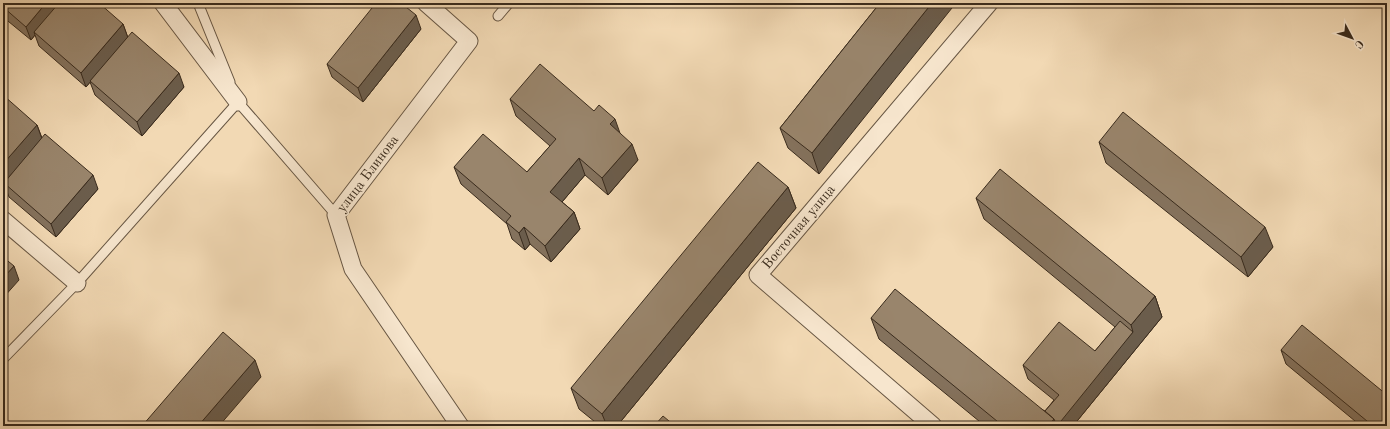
<svg xmlns="http://www.w3.org/2000/svg" width="1390" height="429" viewBox="0 0 1390 429" font-family="'Old Standard TT',serif">
  <style>
    .lines { fill: none; stroke-linecap: round; stroke-linejoin: round }
    .lane-casing { stroke: #675643; stroke-width: 11 }
    .street-casing { stroke: #675643; stroke-width: 19 }
    .lane { stroke: #f7e6ce; stroke-width: 9 }
    .street { stroke: #f7e6ce; stroke-width: 17 }
    .wall { fill: #84725d; stroke: #392b1d }
    .shaded-wall { fill: #6b5d4c; stroke: #392b1d }
    .building { fill: #99856c; stroke: #392b1d }
    .labels { text-anchor: middle; dominant-baseline: central; stroke-width: 3.5; stroke-linejoin: round; paint-order: stroke }
    .street-label { font-size: 14px; fill: #392b1d; stroke: #f7e6ce }
  </style>
  <rect width="100%" height="100%" fill="#f2d9b4"/>
  <filter id="stains"><feTurbulence type="fractalNoise" baseFrequency=".005" numOctaves="4"/><feColorMatrix values="0 0 0 0 .2 0 0 0 0 .09 0 0 0 0 .02 0 0 0 .5 -.17"/></filter>
  <radialGradient id="worn" r=".72"><stop offset=".6" stop-color="#630" stop-opacity="0"/><stop offset="1" stop-color="#630" stop-opacity=".3"/></radialGradient>
  <g class="lines">
    <defs>
      <path id="lane" d="M198,3L230,82
        M498,16L509,3
        M238,102L336,215
        M3,359L77,283L238,102L237,100"/>
      <path id="street" d="M163,3L238,102
        M426,3L469,41L336,215L353,269L460,426
        M3,220L77,283
        M933,426L758,275L989,3"/>
    </defs>
    <use href="#lane" class="lane-casing"/>
    <use href="#street" class="street-casing"/>
    <use href="#lane" class="lane"/>
    <use href="#street" class="street"/>
  </g>
  <path class="wall" d="M3,3L123,24L128,38L184,87L142,136L95,95L90,82L86,87L39,46L35,35L31,40L3,17Z
    M336,3H344L341,7Z
    M880,3L819,174L788,148L780,128Z
    M421,29L363,102L332,77L327,64Z
    M510,99L619,132L638,160L608,195L585,175L562,202L574,212L580,229L551,262L530,244L525,250L512,239L507,224L461,184L454,167L527,172L550,146L516,116Z
    M37,125L42,138L98,189L56,237L9,197L4,183L7,180Z
    M1099,142L1273,247L1248,277L1106,163Z
    M788,187L796,208L617,426H600L579,409L571,388Z
    M976,198L1155,296L1162,317L1073,426H985L879,339L871,318L1045,411L1054,400L1028,379L1023,365L1095,351L1115,327L984,219Z
    M1281,350L1387,426H1361L1286,364Z"/>
  <path class="shaded-wall" d="M46,3H63L34,32L35,35L31,40L26,27Z
    M339,3H344L341,7Z
    M932,3H956L819,174L812,153Z
    M416,15L421,29L363,102L358,88Z
    M123,24L128,38L86,87L81,73Z
    M179,73L184,87L142,136L137,122Z
    M615,119L621,136L610,124Z
    M37,125L42,139L3,184V164Z
    M632,144L638,160L608,195L602,178Z
    M579,158L585,175L556,209L550,192Z
    M93,175L98,189L56,237L51,224Z
    M788,187L796,208L617,426H607L602,414Z
    M574,212L580,229L551,262L545,246Z
    M524,227L530,244L525,250L519,233Z
    M1265,227L1273,247L1248,277L1241,257Z
    M14,266L19,280L3,298V278Z
    M1155,296L1162,317L1073,426H1048L1133,332L1131,325Z
    M255,360L261,377L219,426H198Z"/>
  <path class="building" d="M3,3H46L26,27L3,7Z
    M59,3H99L123,24L81,73L34,32Z
    M376,3H401L416,15L358,88L327,64Z
    M880,3H932L812,153L780,128Z
    M132,32L179,73L137,122L90,81Z
    M540,64L594,111L599,105L615,119L610,124L632,144L602,178L579,158L550,192L574,212L545,246L524,227L519,233L506,222L511,216L454,167L483,134L527,172L556,139L510,99Z
    M3,95L37,125L3,164Z
    M1123,112L1265,227L1241,257L1099,142Z
    M45,134L93,175L51,224L4,183Z
    M758,162L788,187L602,414L571,388Z
    M1000,169L1155,296L1131,325L976,198Z
    M3,257L14,266L3,278Z
    M895,289L1054,419L1048,426H1003L871,318Z
    M1120,321L1133,332L1057,426L1054,419L1045,411L1059,395L1023,365L1059,322L1095,351Z
    M1302,325L1387,395V424L1385,426H1373L1281,350Z
    M223,332L255,360L198,426H142Z
    M663,416L675,426H654Z"/>
  <g class="labels">
    <g class="street-label">
      <text transform="translate(368 174) rotate(-53)">улица Блинова</text>
      <text transform="translate(799 227) rotate(-50)">Восточная улица</text>
    </g>
  </g>
  <rect width="1390" height="429" fill="none" stroke="#f2d9b4" stroke-width="16"/>
  <rect x="4" y="4" width="1382" height="421" fill="none" stroke="#392b1d" stroke-width="2"/>
  <rect x="8" y="8" width="1374" height="413" fill="none" stroke="#392b1d"/>
  <g transform="translate(1352 38) rotate(131)" stroke="#f7e6ce" stroke-width="3" paint-order="stroke">
  <path d="M0-3L7 15L0 10L-7 15Z" fill="#392b1d"/>
  <text y="-6" font-size="11" font-weight="bold" text-anchor="middle" fill="#392b1d">С</text>
  </g>
  <rect width="100%" height="100%" filter="url(#stains)"/>
  <rect width="100%" height="100%" fill="url(#worn)"/>
</svg>
